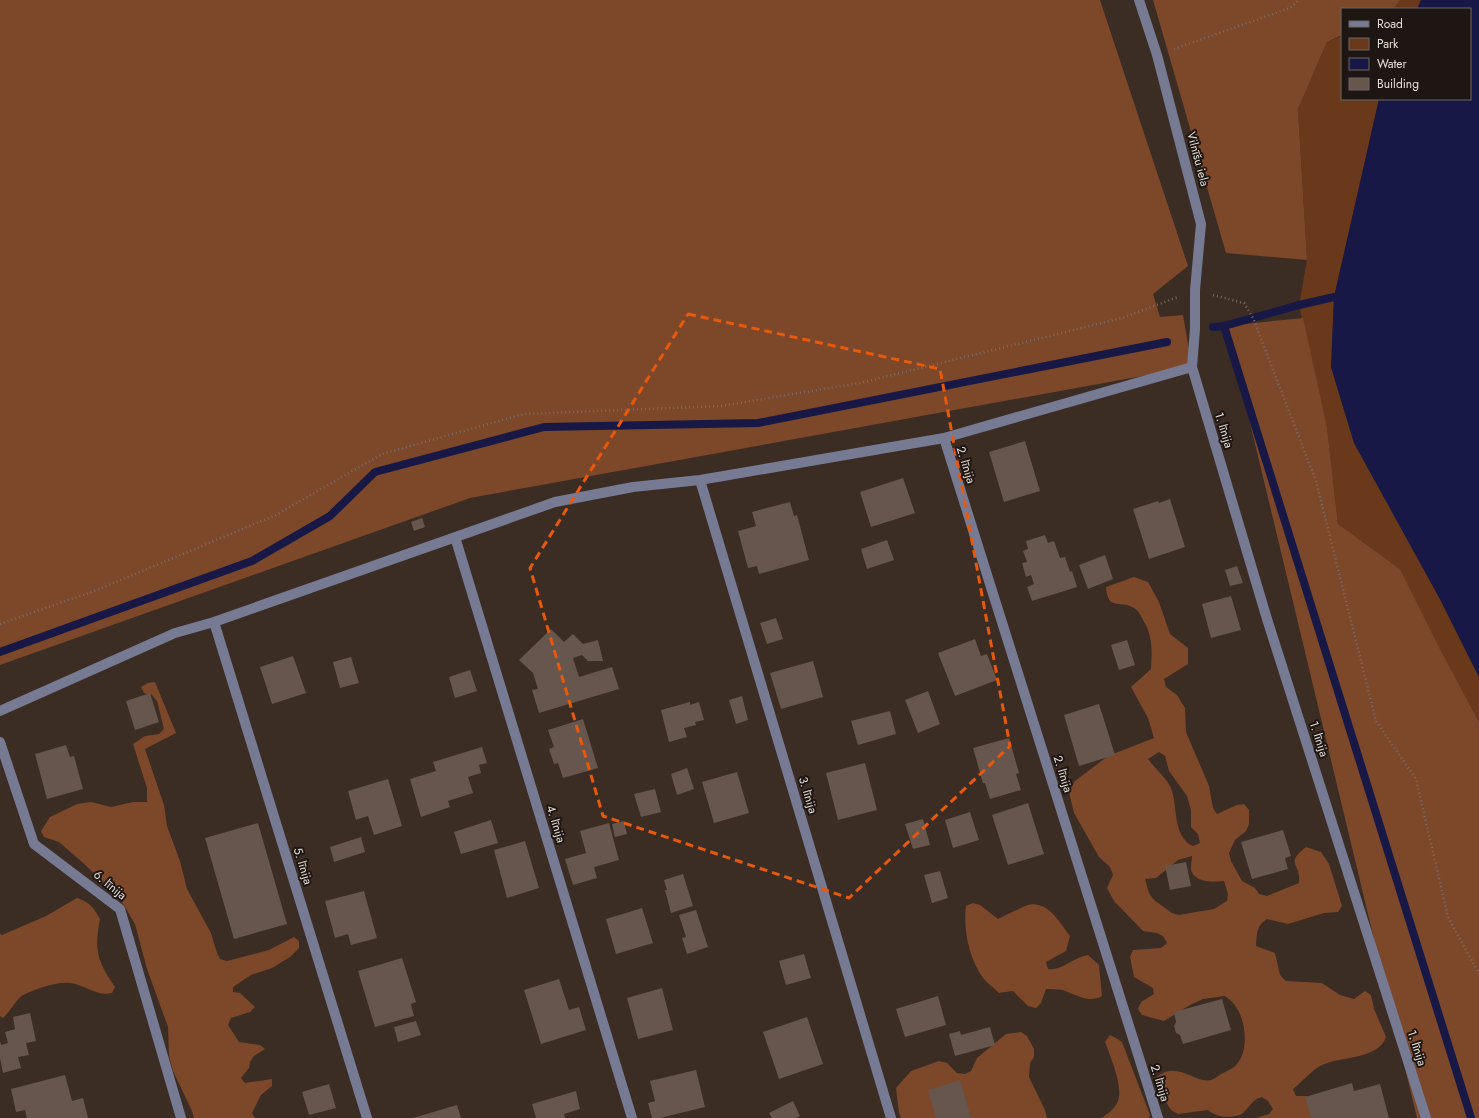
<svg xmlns="http://www.w3.org/2000/svg" width="1479" height="1118" viewBox="0 0 1479 1118" font-family="Jost,sans-serif">
  <style>
    .green { fill: #6a391c }
    .forest { fill: #7c4829; fill-rule: evenodd }
    .water { fill: #181846 }
    .lines { fill: none; stroke-linecap: round; stroke-linejoin: round }
    .stream { stroke: #181846; stroke-width: 8 }
    .building { fill: #66564d }
    .path { stroke: #7a6d66; stroke-width: 2.5; stroke-dasharray: 1 3; stroke-linecap: butt }
    .minor { stroke: #767a93; stroke-width: 10 }
    .marked { fill: none; stroke: #e8590c; stroke-width: 3; stroke-dasharray: 8 5; stroke-linejoin: round }
    .labels { text-anchor: middle; dominant-baseline: central; stroke-width: 4; stroke-linejoin: round; paint-order: stroke }
    .street-label { font-size: 12px; fill: #e8dfd9; stroke: #1d1612 }
  </style>
  <rect width="100%" height="100%" fill="#3b2c24"/>
  <path class="green" d="M1400,0H1421L1417,9H1393Z
    M1342,36V99H1379L1334,297L1331,367L1354,443L1441,601L1479,677V722L1440,649L1400,569L1338,524L1327,427L1299,305L1307,260L1298,109L1327,42Z"/>
  <path class="forest" d="M0,0H1100L1188,266L1153,294L1160,317L1183,315L1192,367L470,498L0,665Z
    M1153,0H1400L1393,9H1342V35L1327,42L1298,109L1307,260L1226,253Z
    M1303,318L1327,427L1338,524L1400,569L1440,649L1479,722V1118H1417L1238,373L1224,326Z
    M1134,577L1148,582L1159,602L1170,634L1188,648V664L1164,679L1166,687L1177,695L1185,708L1186,732L1209,786L1213,808L1217,814L1237,805L1244,804L1249,810V824L1246,831L1235,840L1229,853L1231,861L1242,881L1255,888L1259,894L1267,896L1299,883C1301,861 1284,865 1306,847L1321,852L1329,864L1342,906L1338,912L1324,913L1288,924L1267,919C1256,926 1257,934 1256,946L1275,953L1280,975L1286,981L1322,983L1340,995L1354,999L1365,991L1371,995L1374,1009L1386,1037C1378,1060 1341,1056 1322,1065C1313,1069 1301,1083 1293,1089L1296,1096H1307L1312,1118H1256L1269,1114L1273,1109L1268,1101L1262,1097C1250,1100 1250,1109 1240,1115C1230,1118 1217,1118 1208,1110L1178,1114L1171,1110L1156,1086V1078C1177,1059 1194,1084 1211,1080C1214,1079 1218,1076 1221,1074C1226,1071 1234,1069 1237,1064C1249,1050 1246,1021 1236,1007C1234,1003 1229,999 1225,996L1203,999L1190,1005L1164,1021L1142,1015L1138,1009L1141,1002L1154,994L1153,988L1134,977L1130,957L1133,950L1161,948L1167,943L1163,936L1157,933L1143,931L1114,901L1107,888L1113,875L1110,867L1099,857L1074,813L1069,792L1075,781L1108,756L1154,738L1148,718L1131,687L1151,669C1152,651 1153,636 1143,620C1141,616 1139,611 1134,608C1119,599 1108,612 1106,587ZM1159,752L1165,756L1169,771L1187,796L1191,810V827L1198,834L1200,843L1193,846C1172,836 1178,806 1171,788C1168,780 1153,766 1148,759ZM1192,856C1192,860 1191,865 1191,869C1193,883 1214,882 1224,881L1228,894L1227,901L1214,909L1179,915L1172,913L1154,900L1149,893L1145,879L1156,878L1178,860Z
    M155,682L176,733L145,749L164,805L167,826L180,861L187,889L211,933L217,953L220,959L227,961L269,950L294,937L299,941V948L290,957L272,968L251,975L233,987V992L240,993L255,1007L250,1012L231,1018L228,1025L239,1042L260,1045L265,1049L254,1056L250,1062L249,1068L241,1078L245,1083L272,1079V1086L261,1095L252,1113L255,1118H194L192,1111L173,1071L169,1056L168,1027L147,969L135,924L119,897L82,862L59,842L44,837L41,831L50,817L77,804L91,802L111,807L133,802H147V788L133,744L145,736L159,734L164,729L157,701L152,695L144,693L141,687L148,683Z
    M77,898C91,903 93,907 100,919C94,951 97,960 115,987L112,993C97,997 85,985 71,983C57,981 35,989 23,995C16,999 10,1012 3,1018L0,1016V934L2,935L46,916Z
    M973,903L980,905L998,919C1004,916 1027,904 1033,904C1051,905 1060,923 1070,936L1066,951L1046,962L1048,969C1062,971 1074,957 1088,955L1099,965L1102,996C1088,1004 1076,994 1062,990C1058,989 1052,989 1046,989L1041,1003L1036,1008L1028,1006L1013,991L999,993C994,988 987,983 983,978C969,958 963,930 966,906Z
    M1021,1032L1027,1036L1034,1049V1057L1030,1063L1029,1077L1045,1110L1047,1118H901L899,1113L896,1088L911,1071L939,1061L947,1063L957,1073L965,1074L971,1071L977,1058L1006,1034Z
    M1110,1035L1116,1038L1122,1042L1150,1115L1149,1118H1102C1107,1114 1113,1110 1116,1105C1126,1091 1110,1056 1105,1042Z"/>
  <path class="water" d="M1421,0H1479V677L1441,601L1354,443L1331,367L1334,297L1379,99H1470V9H1417Z"/>
  <g class="lines">
    <path class="stream" d="M1224,326L1471,1118
      M1213,327L1224,326L1299,305L1334,297
      M0,652L252,561L330,516L375,472L544,427L758,423L1167,342"/>
  </g>
  <path class="building" d="M1025,441L1040,491L1004,502L989,452Z
    M903,478L915,513L871,527L860,492Z
    M1170,499L1185,547L1149,559L1133,509L1158,501L1159,503Z
    M790,502L794,516L797,515L809,560L759,574L757,566L748,568L738,531L756,526L752,512Z
    M422,518L425,527L414,531L411,522Z
    M1045,535L1048,543L1054,541L1060,558L1065,557L1070,572L1072,571L1077,587L1032,601L1027,587L1034,584L1031,575L1026,577L1022,563L1027,562L1023,551L1028,549L1026,541Z
    M887,540L894,560L867,569L861,549Z
    M1105,555L1113,579L1088,589L1079,565Z
    M1237,566L1243,583L1230,586L1225,570Z
    M1231,596L1241,630L1211,638L1202,604Z
    M776,618L783,639L767,644L760,623Z
    M551,629L564,642L573,634L583,644L598,640L603,661H588L582,655L573,658L579,677L612,667L619,689L539,713L532,690L538,689L533,673L519,660Z
    M975,639L981,656L987,654L997,680L955,696L938,653Z
    M1127,640L1135,665L1119,670L1111,645Z
    M293,656L306,693L272,704L260,667Z
    M351,657L359,683L340,688L333,662Z
    M813,661L823,697L781,709L770,673Z
    M470,670L477,691L455,698L449,677Z
    M928,691L940,724L918,733L905,700Z
    M150,693L159,722L135,730L126,701Z
    M742,696L748,720L736,724L729,700Z
    M690,702V705L699,702L704,720L695,722L696,725L684,728L687,737L669,742L661,710Z
    M1099,704L1115,755L1079,766L1064,715Z
    M890,711L896,734L858,745L851,721Z
    M583,719L598,768L563,778L558,763L554,764L549,749L554,747L548,730Z
    M1009,738L1019,773L1016,774L1021,790L990,799L985,783H983L973,748Z
    M66,745L70,757L74,756L83,789L47,799L35,754Z
    M482,747L487,763L479,765L481,773L468,777L473,793L448,801L450,807L421,817L410,779L436,771L433,762Z
    M865,763L877,810L838,820L826,773Z
    M687,768L694,789L677,795L671,774Z
    M737,772L749,813L714,823L702,782Z
    M388,779L402,826L374,835L368,816L356,820L348,791Z
    M655,789L661,812L641,817L634,794Z
    M1028,803L1044,854L1008,865L992,815Z
    M970,812L979,840L953,848L945,820Z
    M923,819L930,845L913,849L905,824Z
    M491,820L498,843L461,854L454,832Z
    M624,821L627,834L615,837L612,824Z
    M258,823L287,924L234,939L205,838Z
    M609,823L619,860L594,867L597,878L573,885L565,859L586,853L580,831Z
    M1283,830L1291,856L1285,858L1288,869L1252,879L1241,842Z
    M361,837L365,852L334,862L330,847Z
    M525,841L539,888L507,898L494,850Z
    M1186,862L1191,886L1170,890L1165,866Z
    M940,871L948,898L932,903L924,875Z
    M683,874L693,906L671,913L665,890H667L664,880Z
    M364,891L377,938L351,945L348,934L335,938L325,901Z
    M642,908L653,943L616,954L606,919Z
    M696,910L708,947L687,954L682,938L686,937L679,915Z
    M804,954L811,978L786,985L779,961Z
    M402,958L416,1002L411,1004L414,1016L375,1027L358,971Z
    M559,979L569,1010L579,1007L586,1030L541,1044L524,990Z
    M662,988L673,1030L638,1039L627,998Z
    M938,996L946,1025L905,1037L896,1009Z
    M1222,999L1231,1030L1183,1044L1180,1035L1176,1033L1174,1026L1176,1022L1174,1012Z
    M30,1013L36,1041L26,1043L29,1055L18,1057L21,1068L3,1073L0,1058V1041L1,1045L8,1043L5,1032L15,1029L13,1017Z
    M807,1017L823,1064L779,1079L763,1032Z
    M416,1021L421,1035L398,1042L394,1027Z
    M990,1027L995,1045L955,1056L949,1034L960,1031L961,1035Z
    M696,1070L705,1107L660,1118H652L648,1103L655,1101L650,1081Z
    M65,1075L72,1101L83,1098L88,1118H27L25,1110L16,1112L11,1089Z
    M960,1080L971,1118H936L928,1090Z
    M1352,1083L1354,1091L1380,1084L1389,1118H1311L1305,1097Z
    M329,1084L336,1108L309,1115L302,1092Z
    M576,1091L580,1109L564,1114L565,1118H536L532,1104Z
    M793,1101L800,1116L796,1118H772L769,1113Z
    M457,1105L461,1118H413Z"/>
  <g class="lines">
    <path class="path" d="M1174,49L1290,8L1299,0
      M1213,295L1244,303L1253,318L1316,481L1376,721L1416,779L1448,917L1479,974
      M0,624L97,590L276,515L382,454L524,414L721,406L860,383L1122,318L1178,297"/>
    <path class="minor" d="M1192,367L1267,619L1426,1118
      M944,438L1158,1118
      M700,480L891,1118
      M455,537L632,1118
      M214,622L367,1118
      M0,711L175,633L214,622L555,502L633,487L700,480L944,438L1192,367L1195,329V290L1201,224L1157,55L1139,0
      M0,742L34,844L120,909L181,1118"/>
  </g>
  <path class="marked" d="M688,314L940,369L1010,746L849,898L603,816L530,568Z"/>
  <g class="labels">
    <g class="street-label">
      <text transform="translate(1198 159) rotate(75)">Vilnīšu iela</text>
      <text transform="translate(1224 430) rotate(73)">1. līnija</text>
      <text transform="translate(966 465) rotate(73)">2. līnija</text>
      <text transform="translate(1319 739) rotate(72)">1. līnija</text>
      <text transform="translate(1063 774) rotate(73)">2. līnija</text>
      <text transform="translate(808 795) rotate(73)">3. līnija</text>
      <text transform="translate(556 824) rotate(73)">4. līnija</text>
      <text transform="translate(303 866) rotate(73)">5. līnija</text>
      <text transform="translate(110 885) rotate(39)">6. līnija</text>
      <text transform="translate(1417 1048) rotate(72)">1. līnija</text>
      <text transform="translate(1160 1083) rotate(73)">2. līnija</text>
    </g>
  </g>
  <rect x="1341" y="8" width="130" height="92" fill="#1d1612" stroke="#6e6662"/>
  <rect x="1349" y="21" width="20" height="6" fill="#767a93" stroke="#6e6662"/>
  <text x="1377" y="28" font-size="12" fill="#e8dfd9">Road</text>
  <rect x="1349" y="38" width="20" height="12" fill="#6a391c" stroke="#6e6662"/>
  <text x="1377" y="48" font-size="12" fill="#e8dfd9">Park</text>
  <rect x="1349" y="58" width="20" height="12" fill="#181846" stroke="#6e6662"/>
  <text x="1377" y="68" font-size="12" fill="#e8dfd9">Water</text>
  <rect x="1349" y="78" width="20" height="12" fill="#66564d" stroke="#6e6662"/>
  <text x="1377" y="88" font-size="12" fill="#e8dfd9">Building</text>
</svg>
